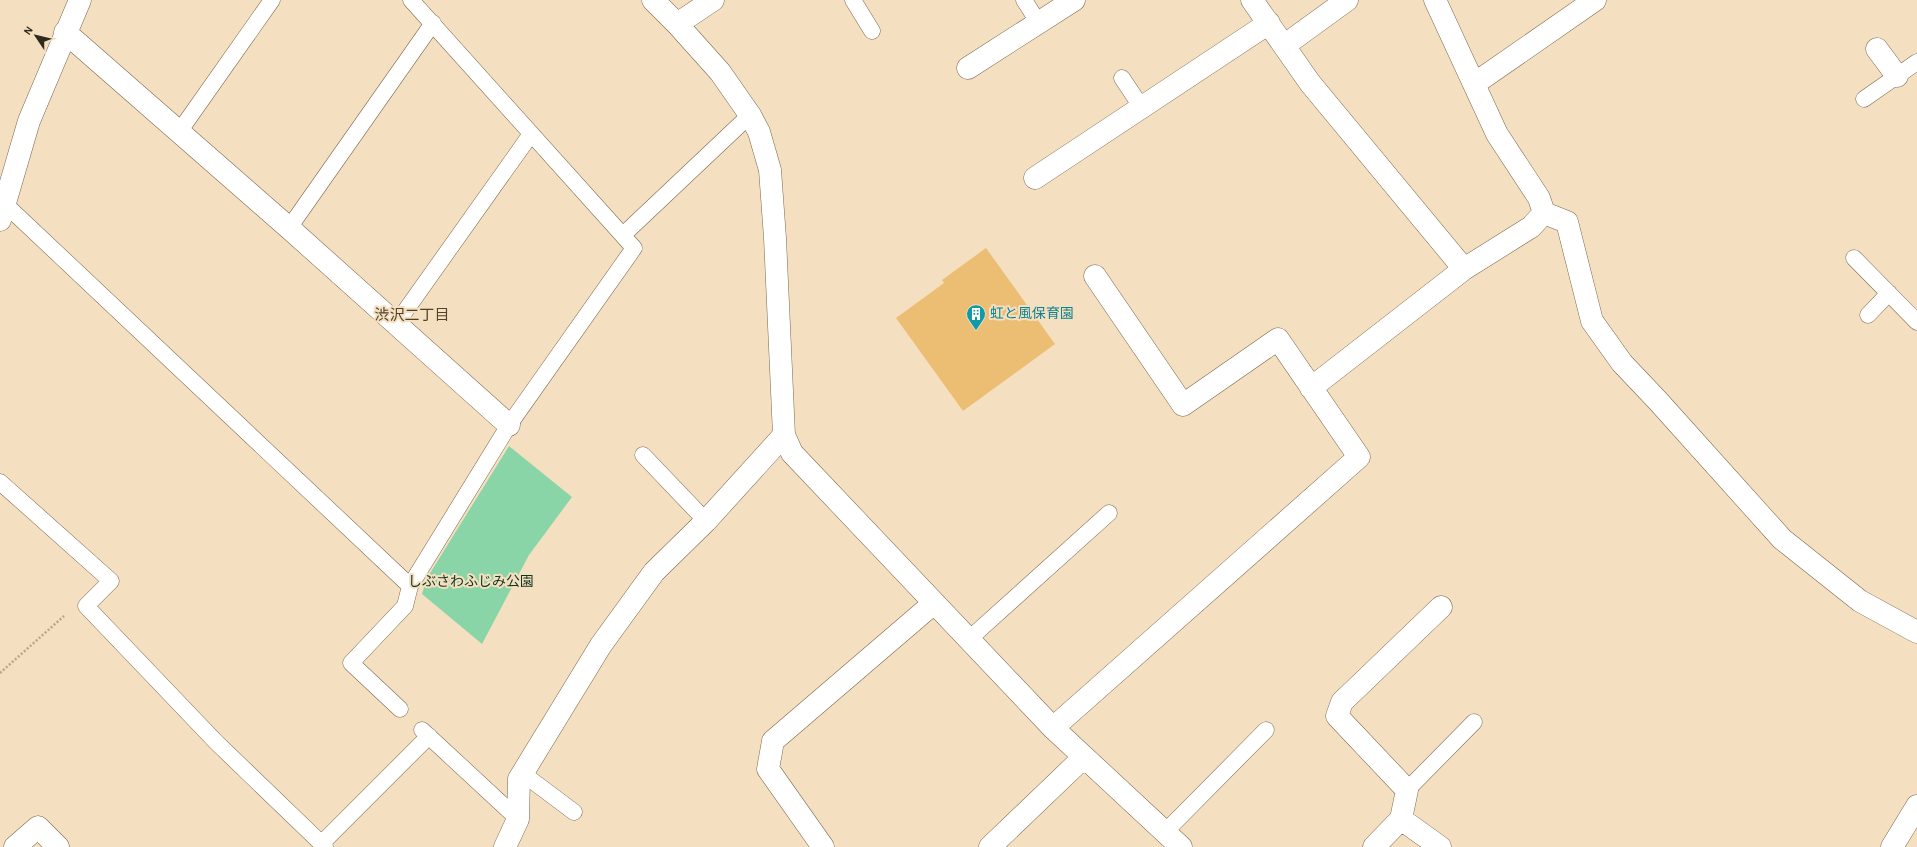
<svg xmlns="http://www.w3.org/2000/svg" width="1917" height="847" viewBox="0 0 1917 847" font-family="'Alegreya Sans','Noto Sans JP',sans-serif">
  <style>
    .green { fill: #8ad5a7 }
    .building { fill: #ebbe73 }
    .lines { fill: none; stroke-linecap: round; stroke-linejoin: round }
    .lane-casing { stroke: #79674c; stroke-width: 17 }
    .street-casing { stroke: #79674c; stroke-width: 23 }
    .path { stroke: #b5a68d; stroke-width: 2.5; stroke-dasharray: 2 2; stroke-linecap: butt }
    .lane { stroke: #fff; stroke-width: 16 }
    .street { stroke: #fff; stroke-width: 22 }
    .labels { text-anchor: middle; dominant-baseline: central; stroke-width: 4; stroke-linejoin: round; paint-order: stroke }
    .culture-label { font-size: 14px; fill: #0d838f; stroke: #f4e0c1; text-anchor: start }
    .park-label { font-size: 14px; fill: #123521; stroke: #f4e0c1 }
    .neighbourhood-label { font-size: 15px; fill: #524227; stroke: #f4e0c1 }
  </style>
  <rect width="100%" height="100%" fill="#f4e0c1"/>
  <path class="green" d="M509,446L572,497L529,555L482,644L422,594L427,578Z"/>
  <path class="building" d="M986,248L1055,344L963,411L896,318L944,283L942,280Z"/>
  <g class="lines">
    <defs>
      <path id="lane" d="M853,0L872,31
        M1024,0L1038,22
        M1122,78L1142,108
        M1864,99L1917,62
        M179,132L272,0
        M6,205L410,586
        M289,228L433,23
        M623,235L750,115
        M1854,258L1917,322
        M1868,315L1889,293
        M396,324L531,134
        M643,455L706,521
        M0,482L111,581L86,606L216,742L325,847
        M968,640L1109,513
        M400,709L351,663L405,606L410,586L509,425L634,248L411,0
        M422,730L518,819
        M522,773L574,812
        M1407,790L1474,722
        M1164,833L1266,730
        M321,844L429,736"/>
      <path id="street" d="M653,0L677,24L720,72L750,115L759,132L770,170L775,238L784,435L792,453L1053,728L1181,847
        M1252,0L1310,83L1464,269
        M1435,0L1497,134L1539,198L1544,213
        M677,24L713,0
        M65,32L289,228L509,425
        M1285,45L1347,0
        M1877,49L1897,76
        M968,68L1074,0
        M1474,84L1595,0
        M1035,178L1269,23
        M1544,213L1567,222L1592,321L1622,363L1658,401L1782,539L1860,601L1917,632
        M0,220L29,121L80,0
        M1311,388L1464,269L1531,227L1544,213
        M1053,728L1359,457L1278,339L1183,405L1095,276
        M1401,819L1407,790L1337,716L1342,702L1441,607
        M15,847L38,827L58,847
        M505,847L518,819L519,779L601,645L654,572L706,521L784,435
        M823,847L768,769L773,741L934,603
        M990,847L1084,757
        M1374,847L1401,819L1440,847
        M1892,847L1917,806"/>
    </defs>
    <use href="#lane" class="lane-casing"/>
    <use href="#street" class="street-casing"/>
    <path class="path" d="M0,673L64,616"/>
    <use href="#lane" class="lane"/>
    <use href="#street" class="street"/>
  </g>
  <defs>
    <symbol id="building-pin" viewBox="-11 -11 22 30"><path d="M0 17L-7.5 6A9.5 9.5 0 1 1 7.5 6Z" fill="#0f9aa8" stroke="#f4e0c1"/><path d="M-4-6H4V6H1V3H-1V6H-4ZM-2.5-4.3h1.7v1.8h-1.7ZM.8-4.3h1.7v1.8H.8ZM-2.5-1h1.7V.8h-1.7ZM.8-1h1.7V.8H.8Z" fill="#fff"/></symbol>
  </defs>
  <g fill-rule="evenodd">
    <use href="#building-pin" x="965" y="303" width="22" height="30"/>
  </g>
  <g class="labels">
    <g class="culture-label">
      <text x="990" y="314">虹と風保育園</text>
    </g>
    <g class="park-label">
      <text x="471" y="582">しぶさわふじみ公園</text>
    </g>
    <g class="neighbourhood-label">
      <text x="412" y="315">渋沢二丁目</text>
    </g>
  </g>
  <g transform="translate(36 36) rotate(305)" stroke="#f4e0c1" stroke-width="3" paint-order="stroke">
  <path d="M0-3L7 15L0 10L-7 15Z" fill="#30291d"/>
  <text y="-6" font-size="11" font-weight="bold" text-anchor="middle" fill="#30291d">N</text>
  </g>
</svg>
